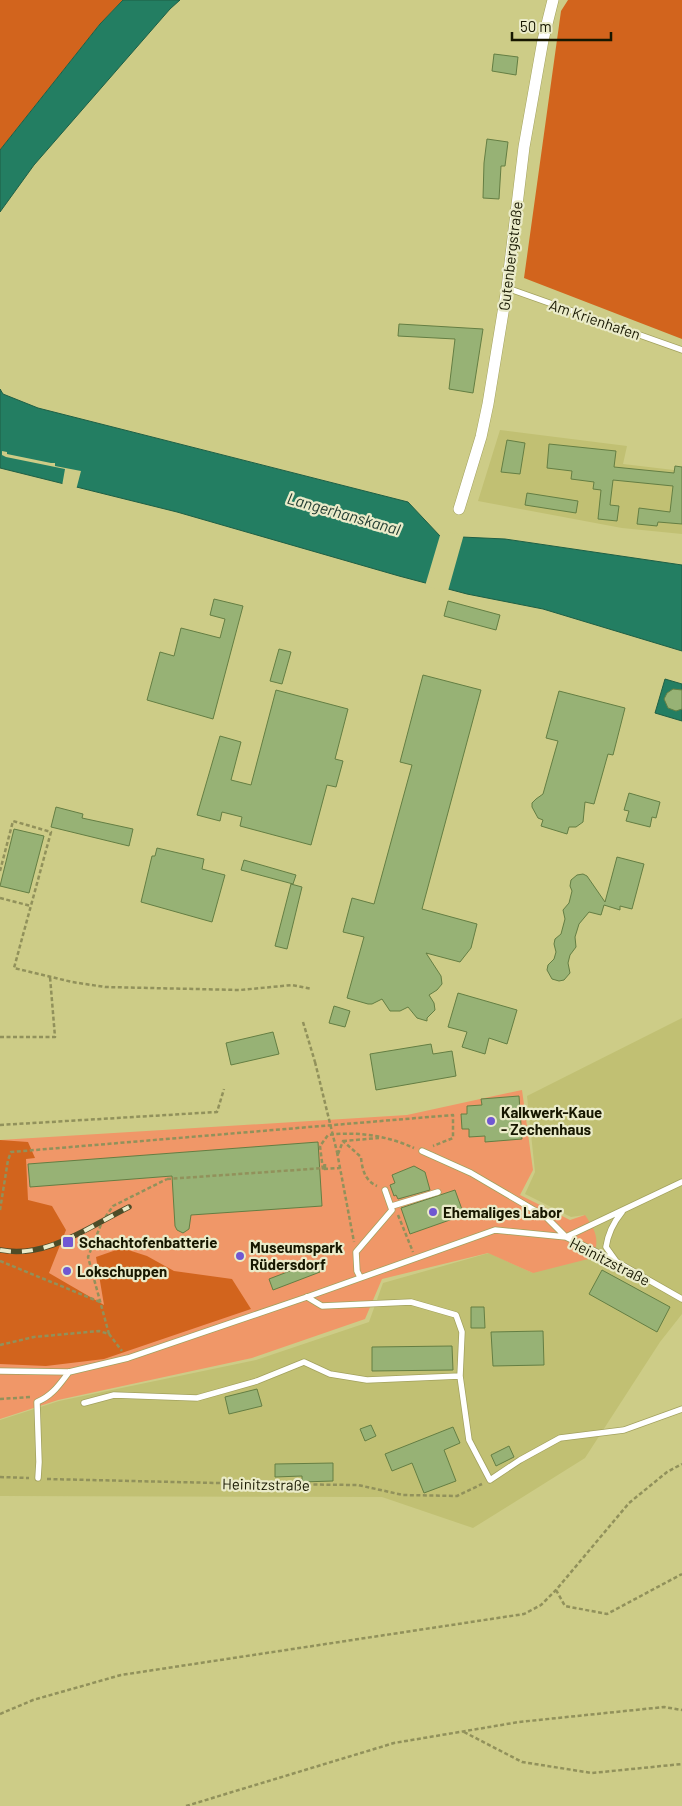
<svg xmlns="http://www.w3.org/2000/svg" width="682" height="1806" viewBox="0 0 682 1806" font-family="Barlow,sans-serif">
  <style>
    .built { fill: #c1c073 }
    .green { fill: #f09768 }
    .forest { fill: #d2641d }
    .water { fill: #237e62; stroke: #1f5f45 }
    .pier { fill: #cdcc87 }
    .building { fill: #97b275; stroke: #647e43 }
    .lines { fill: none; stroke-linecap: round; stroke-linejoin: round }
    .service-casing { stroke: #a2a15e; stroke-width: 7 }
    .minor-casing { stroke: #a2a15e; stroke-width: 12 }
    .path { stroke: #91915b; stroke-width: 2.5; stroke-dasharray: 4 2.5; stroke-linecap: butt }
    .service { stroke: #fff; stroke-width: 5.5 }
    .minor { stroke: #fff; stroke-width: 11 }
    .rail-casing { stroke: #4d4c28; stroke-width: 5.5 }
    .rail { stroke: #eaebc9; stroke-width: 4; stroke-dasharray: 11; stroke-linecap: butt }
    .path-bridge { stroke: #91915b; stroke-width: 2.5; stroke-dasharray: 4 2.5; stroke-linecap: butt }
    .poi-dot { fill: #7058d2; stroke: #eaebc9; stroke-width: 2 }
    .labels { text-anchor: middle; dominant-baseline: central; stroke-width: 4.5; stroke-linejoin: round; paint-order: stroke }
    .street-label { font-size: 15px; fill: #171700; stroke: #eaebc9 }
    .poi-label { font-size: 15px; font-weight: bold; fill: #171700; stroke: #eaebc9; text-anchor: start }
    .water-label { font-size: 16px; font-style: italic; fill: #213c31; stroke: #eaebc9 }
  </style>
  <rect width="100%" height="100%" fill="#cdcc87"/>
  <path class="built" d="M500,430L627,446L623,464L682,471V534L622,528L478,501Z
    M682,1018V1314L660,1342L585,1458L473,1528L382,1497L0,1496V1420L59,1401L256,1360L369,1322L383,1283L489,1253L533,1273L585,1215L571,1217L525,1194L535,1172L527,1096Z"/>
  <path class="green" d="M522,1090L533,1170L520,1195L570,1220L585,1215C595,1230 601,1240 592,1258L533,1273L488,1253L382,1279L365,1319L252,1358L58,1400L0,1419V1140L407,1115Z"/>
  <path class="forest" d="M0,0H123L100,24L0,150Z
    M568,0H682V339L524,278L561,11Z
    M0,1140L28,1142L35,1158L26,1159L28,1200L52,1206L66,1230L49,1273L104,1305L96,1257L122,1248L147,1256L174,1271L232,1279L251,1309L104,1359L46,1366L0,1364Z"/>
  <path class="water" d="M123,0H180L170,9L34,165L0,212V150L100,24Z
    M0,389L3,394L38,408L408,502L440,536L505,539L682,565V651L543,609L467,594L399,576L177,512L0,468Z
    M665,679L682,684V721L655,713Z"/>
  <path class="pier" d="M2,451L7,452V454L51,463H55V466L81,471L76,490L62,486L65,469L6,457L2,455Z
    M441,532L464,534L448,591L425,586Z"/>
  <path class="building" d="M494,54L518,57L516,75L492,71Z
    M487,139L508,142L505,166H501L499,199L483,198L484,163Z
    M399,324L483,329L473,393L449,389L455,339L398,336Z
    M507,440L525,443L520,474L501,472Z
    M549,444L616,451L614,467L674,473L675,466L682,467V524L658,522L657,526L637,524L639,508L670,512L673,486L613,480L610,505L619,506L617,521L598,519L601,490L593,489L594,482L571,479L572,471L547,468Z
    M527,493L578,501L576,513L525,505Z
    M214,599L243,606L213,719L147,700L160,652L174,656L181,628L220,638L225,619L210,615Z
    M448,601L500,615L496,630L444,616Z
    M279,649L291,652L282,684L270,681Z
    M423,675L481,690L422,909L477,924L471,948L460,962L426,953L441,976L442,984L437,990L429,995L434,1003L435,1010L427,1018V1021L417,1018L408,1007L400,1011H390L382,999L372,1004H368L347,998L364,937L343,932L352,898L374,904L412,765L400,762Z
    M673,689L682,690V709L676,711L668,708L664,699L667,693Z
    M276,690L348,709L335,759L343,761L336,787L327,785L311,845L240,826L242,817L222,812L220,821L197,815L220,736L241,742L231,780L251,785Z
    M559,691L625,708L613,755L608,754L594,804L585,802L583,822L576,827H569L567,834L541,826L543,820L538,818L532,807V803L536,799L543,794L558,741L546,738Z
    M629,793L660,802L656,818L652,817L650,827L626,821L629,811L624,810Z
    M56,807L83,814L82,818L133,829L129,846L51,827Z
    M14,829L44,836L29,893L0,886Z
    M157,848L204,859L202,869L225,875L212,922L141,902L152,856H155Z
    M617,857L644,864L632,909L620,906V910L604,905L601,915L589,912L579,924L575,937L576,947L570,955L568,963L570,973L564,980L559,981L552,979L547,970L548,965L554,959L556,952L554,944L555,939L561,934L565,919L563,910L569,903L572,891L570,886L571,880L577,875L583,874L587,876L605,902Z
    M244,860L296,875L293,884L241,870Z
    M291,884L302,887L287,949L275,946Z
    M458,993L517,1010L507,1044L489,1038L485,1054L462,1047L467,1032L448,1027Z
    M334,1006L350,1011L345,1027L329,1023Z
    M273,1032L279,1054L231,1065L226,1043Z
    M431,1044L433,1054L452,1051L456,1076L376,1090L370,1054Z
    M519,1096L522,1139L485,1142V1136L469,1137V1129H462L461,1114H467V1106L482,1105L481,1099Z
    M318,1142L322,1206L191,1215L189,1229L183,1233L177,1230L175,1226L172,1176L30,1187L28,1164Z
    M414,1166L425,1172L430,1190L398,1199L396,1195L394,1196L390,1185L395,1183L392,1175Z
    M455,1190L464,1215L410,1234L401,1208Z
    M316,1261L320,1272L273,1290L269,1279Z
    M602,1270L670,1307L657,1332L589,1294Z
    M471,1307H484L485,1328H471Z
    M543,1331L544,1365L493,1366L491,1332Z
    M452,1346L453,1370L372,1371V1347Z
    M257,1389L262,1406L229,1414L225,1397Z
    M371,1425L376,1436L365,1441L360,1429Z
    M453,1427L460,1443L444,1450L456,1481L424,1493L412,1463L392,1471L385,1454Z
    M509,1446L514,1457L496,1466L491,1455Z
    M333,1463V1481L302,1482V1476L275,1477V1464Z"/>
  <g class="lines">
    <defs>
      <path id="service" d="M507,288L682,350
        M422,1151L471,1173L546,1217L566,1237
        M392,1206L438,1192
        M566,1237L682,1182
        M616,1261L606,1247C608,1233 613,1223 622,1212
        M360,1277L357,1271L356,1252L392,1210L385,1190
        M307,1297L322,1306L411,1302L456,1315L462,1332L460,1376L469,1440L490,1480L520,1460L560,1438L624,1430L682,1409
        M0,1371L69,1372L128,1358L307,1297L495,1230L566,1237L617,1262L682,1299
        M84,1403L114,1395L197,1398L257,1381L304,1362L330,1374L367,1380L460,1376
        M38,1478L39,1462L37,1402C52,1396 59,1385 69,1372"/>
      <path id="minor" d="M459,509L481,437L488,404L507,288L524,147L543,40L553,0"/>
    </defs>
    <use href="#service" class="service-casing"/>
    <use href="#minor" class="minor-casing"/>
    <path class="path" d="M0,871L13,821L51,832L14,968L72,982L105,987L240,990L292,985L312,989
      M0,898L31,906
      M303,1022L315,1062
      M0,1037H55L50,977
      M0,1125L217,1112L224,1089
      M343,1141L379,1138
      M337,1152L354,1242
      M338,1154L343,1141L361,1157C362,1169 365,1181 377,1186
      M325,1168V1163L323,1170L320,1146L328,1135C357,1131 388,1136 414,1148
      M324,1169L340,1168
      M0,1210L8,1160L11,1152L453,1115V1138L433,1146
      M398,1215L413,1252
      M0,1261L100,1302
      M109,1334L88,1257L102,1222L113,1206L167,1179
      M0,1345L34,1337L99,1331L109,1334L122,1351
      M0,1399L31,1397
      M0,1477L29,1478
      M47,1479L260,1484L358,1485L403,1495L457,1496L482,1484
      M556,1590L565,1606L607,1614L682,1574
      M0,1714L33,1700L121,1675L524,1614L541,1605L556,1590L629,1503L667,1472L682,1464
      M464,1732L522,1762L592,1773L682,1764
      M186,1806L394,1743L519,1722L664,1707L682,1710"/>
    <use href="#service" class="service"/>
    <use href="#minor" class="minor"/>
    <defs>
      <path id="rail" d="M0,1250C47,1259 88,1227 129,1207"/>
    </defs>
    <use href="#rail" class="rail-casing"/>
    <use href="#rail" class="rail"/>
    <path class="path-bridge" d="M315,1062L337,1152
      M167,1179L325,1168"/>
  </g>
  <g class="poi-dot">
    <circle cx="491" cy="1121" r="5"/>
    <circle cx="433" cy="1212" r="5"/>
    <rect x="62" y="1236" width="12" height="12" rx="2.5"/>
    <circle cx="240" cy="1256" r="5"/>
    <circle cx="67" cy="1271" r="5"/>
  </g>
  <g class="labels">
    <g class="street-label">
      <text transform="translate(510 256) rotate(-83)">Gutenbergstraße</text>
      <text transform="translate(595 319) rotate(19)">Am Krienhafen</text>
      <text transform="translate(610 1261) rotate(27)">Heinitzstraße</text>
      <text transform="translate(266 1484) rotate(1)">Heinitzstraße</text>
    </g>
    <g class="poi-label">
      <text x="501" y="1112">Kalkwerk-Kaue<tspan x="501" dy="17">- Zechenhaus</tspan></text>
      <text x="443" y="1212">Ehemaliges Labor</text>
      <text x="79" y="1242">Schachtofenbatterie</text>
      <text x="250" y="1247">Museumspark<tspan x="250" dy="17">Rüdersdorf</tspan></text>
      <text x="77" y="1271">Lokschuppen</text>
    </g>
    <g class="water-label">
      <text transform="translate(344 513) rotate(16)">Langerhanskanal</text>
    </g>
  </g>
  <path d="M512 32v8h99v-8" fill="none" stroke="#171700" stroke-width="2.5"/>
  <text x="520" y="32" font-size="15" fill="#171700" stroke="#eaebc9" stroke-width="4" paint-order="stroke">50 m</text>
</svg>
